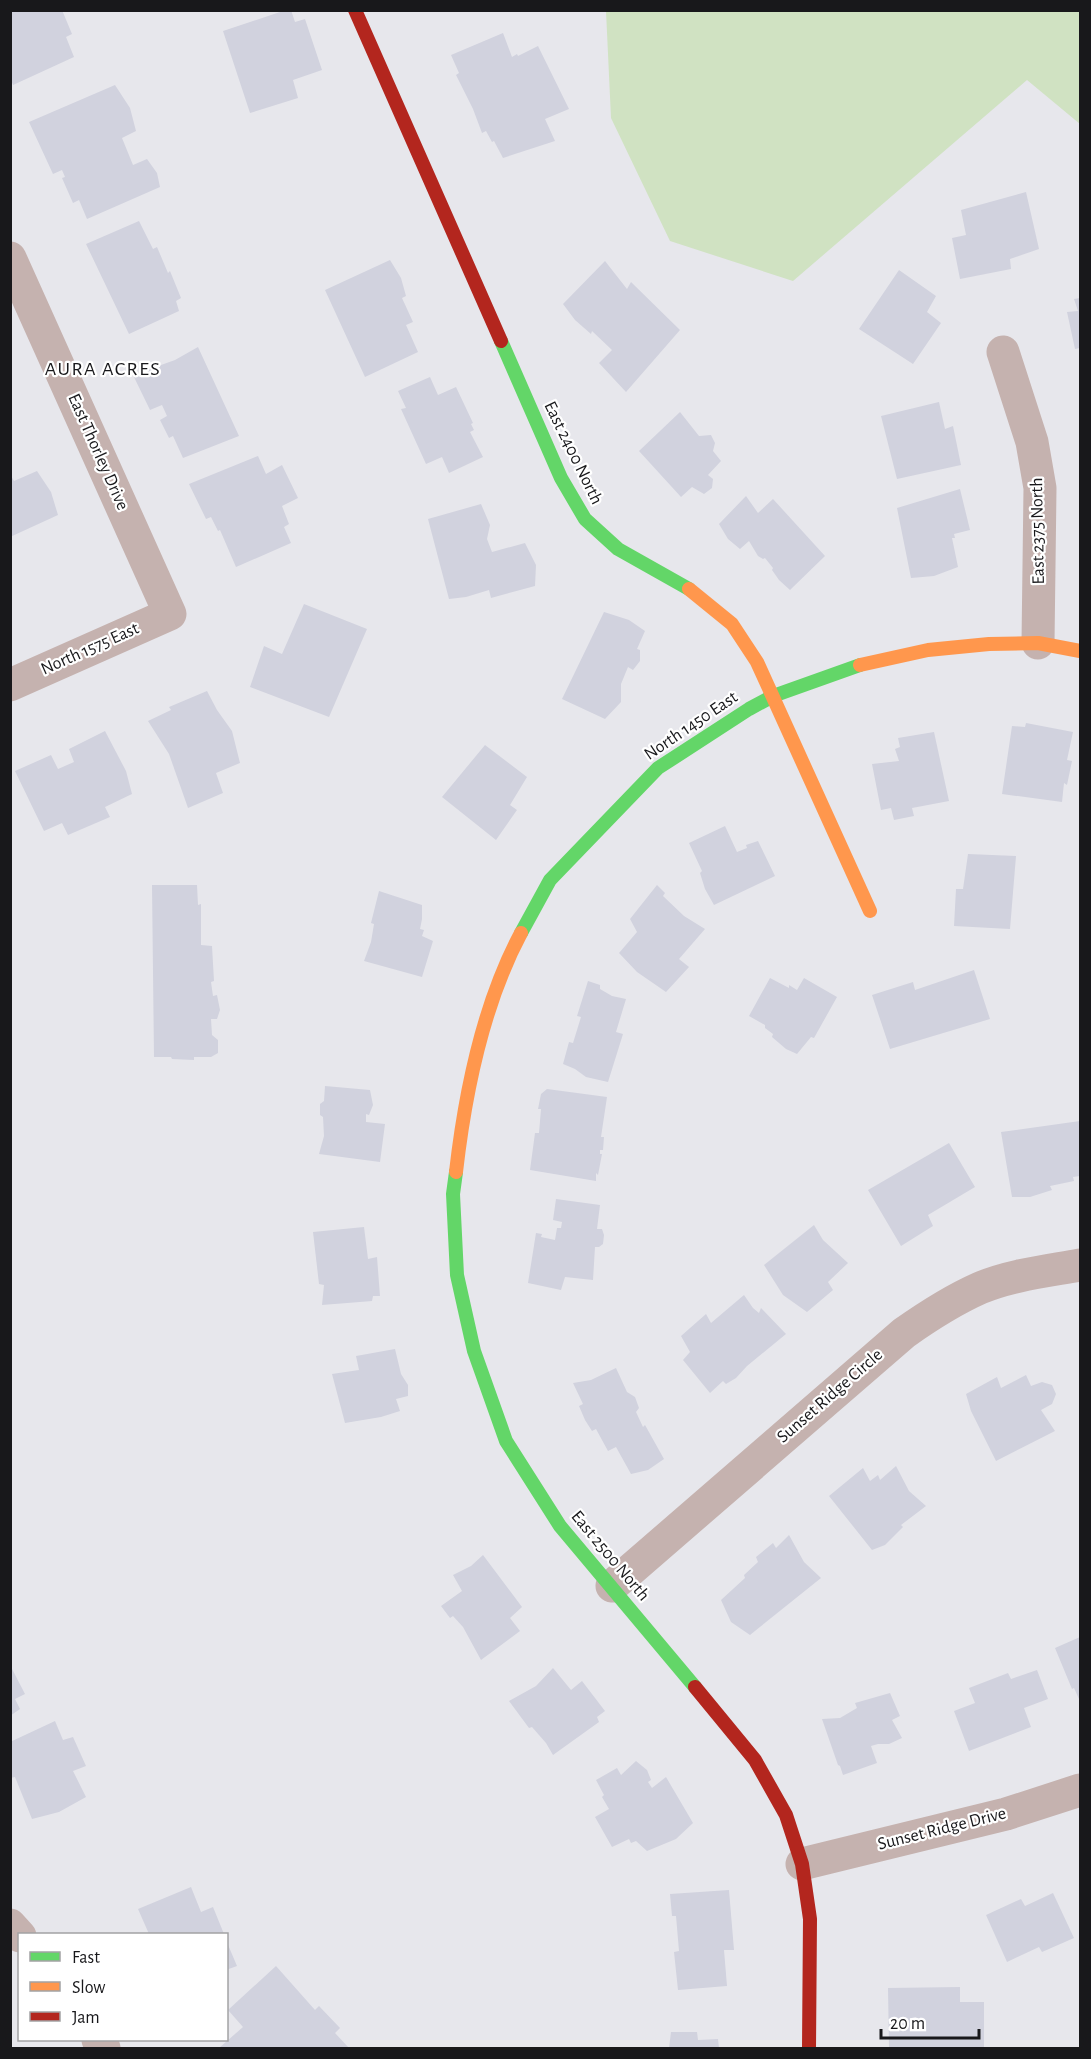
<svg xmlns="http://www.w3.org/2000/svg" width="1091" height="2059" viewBox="0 0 1091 2059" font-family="'Alegreya Sans',sans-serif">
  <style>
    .green { fill: #d0e2c2 }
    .building { fill: #d1d2de }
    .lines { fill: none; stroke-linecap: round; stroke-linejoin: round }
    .street { stroke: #c5b2af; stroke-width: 33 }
    .fast { stroke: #63d668; stroke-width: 14 }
    .slow { stroke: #ff974d; stroke-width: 14 }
    .jam { stroke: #b3261e; stroke-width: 14 }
    .labels { text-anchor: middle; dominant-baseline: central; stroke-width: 4.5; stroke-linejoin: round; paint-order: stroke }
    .street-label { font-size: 18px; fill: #18181b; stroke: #fff }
    .neighbourhood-label { font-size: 20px; letter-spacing: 1.5px; fill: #18181b; stroke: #fff }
  </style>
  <rect width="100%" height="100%" fill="#e7e7ec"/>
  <path class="green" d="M606,11H1080V124L1027,80L793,281L670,241L611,118Z"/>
  <path class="building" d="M10,10H62L72,34L66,37L74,57L13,85L10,78Z
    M286,10H291L295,22L305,19L322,70L293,80L298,98L250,113L223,31Z
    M503,33L512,57L517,54L518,56L538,46L569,109L545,119L555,141L503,158L494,141L492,142L486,131L482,133L473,109L456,75L459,73L451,55Z
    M115,85L130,108L136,131L122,138L133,165L147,159L157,173L160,187L87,219L79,200L73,203L62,178L65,177L62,170L53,174L29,122Z
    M1026,192L1039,249L1010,259L1011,269L960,279L952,238L966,235L961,210Z
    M139,221L153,249L157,247L168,273L170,271L181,298L176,301L179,311L129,334L86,244Z
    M390,260L401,278L406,296L402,298L413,322L406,325L418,352L365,377L325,290Z
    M605,261L627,289L631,282L680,330L626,392L599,363L612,350L592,331L591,334L575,320L563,304Z
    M899,270L936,296L927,312L941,323L913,364L859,329Z
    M1080,298V348L1075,349L1067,312L1078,311L1074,299Z
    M198,347L239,436L183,458L173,436L169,438L160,420L167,416L162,405L150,410L133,375L175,360Z
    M430,377L438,395L456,387L473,423L471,424L474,430L470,432L483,457L449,473L442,457L426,464L401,409L406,408L398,391Z
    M939,402L945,429L953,426L961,465L897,479L881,416Z
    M680,412L699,436L711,435L715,443L713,451L721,461L708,475L713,479L712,488L704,494L692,487L681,497L639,451Z
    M258,456L266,474L282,465L298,498L282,506L289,524L284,527L291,543L236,567L220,530L218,531L211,517L206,519L189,484Z
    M37,471L51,492L58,515L10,537V474L14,481Z
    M960,489L970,530L954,534L955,538H952L958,567L934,576L911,578L897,508Z
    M746,496L758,513L773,499L825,556L790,590L779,580L772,570L773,568L765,558L763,559L758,556L749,541L740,549L728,539L719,524Z
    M481,504L490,525L487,539L492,552L525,543L536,565L535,586L491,598L489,590L466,597L449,599L428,519Z
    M304,604L367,629L329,717L250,687L264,646L282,654Z
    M604,612L629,620L645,631L637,649L640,650V661L633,670L628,667L621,684V702L605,719L562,699Z
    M207,691L217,710L232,731L240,763L216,773L223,793L188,808L169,754L148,721L171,710L169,707Z
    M1026,723L1073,732L1067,760L1072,761L1067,785L1064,783L1062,802L1002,794L1012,726L1025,727Z
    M105,731L126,771L132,794L105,807L110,817L68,835L62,823L44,831L15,771L51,755L58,769L74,762L69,749Z
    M934,732L949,801L912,808L914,816L894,820L891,808L881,810L872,764L899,761L895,749L900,747L898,738Z
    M485,745L527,777L510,805L517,810L496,840L442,797Z
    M725,826L737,852L747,848L746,845L758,841L775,876L714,905L705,889L700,873L702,871L689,843Z
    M968,854L1016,856L1010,929L954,926L956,889H963Z
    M152,885H197L198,905L201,904V945L212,946L214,981L211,982L213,996L217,995L220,1010L217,1019H211L212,1035L218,1040V1053L211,1057H194V1060L172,1059L171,1057H154Z
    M657,885L665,893L663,896L684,916L705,929L679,959L689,967L666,992L637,972L619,953L637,932L630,919Z
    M379,891L422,905V919L420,929L424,930L422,936L433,941L422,977L364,961L371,942L374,924L371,923Z
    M974,970L990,1019L890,1049L872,995L913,982L915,990Z
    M770,978L789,988V985L797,990L804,978L837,997L814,1038L811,1037L797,1054L786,1049L772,1037L773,1034L765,1028V1025L749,1016Z
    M588,981L600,985V989L612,996L626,999L616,1032L623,1034L608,1082L586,1077L575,1069L563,1064L569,1042L573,1043L581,1017L577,1016Z
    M325,1086L370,1090L373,1105L369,1115L366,1114V1122L385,1124L380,1162L319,1154L324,1136L323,1117L320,1115V1104L324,1101Z
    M547,1089L607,1097L601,1137H604L603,1150H600V1154H602L598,1175L596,1173V1181L530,1170L535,1133H539L541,1109H538L541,1094Z
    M1080,1121V1176L1073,1177L1074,1181L1050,1186L1052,1190L1030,1197H1012L1001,1132Z
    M949,1143L975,1187L928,1215L933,1226L901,1246L868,1190Z
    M556,1199L600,1205L597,1229H602L604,1235L603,1244L599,1247H595L593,1280L565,1277L561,1290L528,1283L536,1233L542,1234L541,1237L555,1240L557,1228H561L562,1222L553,1220Z
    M814,1225L823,1240L848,1263L828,1282L833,1290L807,1312L783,1295L764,1265Z
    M364,1227L368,1259L377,1257L380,1296H373L372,1301L322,1305L324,1285L319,1284L313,1232Z
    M744,1295L753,1308L759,1313L761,1308L786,1334L747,1366L736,1378L726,1384L723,1381L710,1393L683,1360L690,1352L681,1336L706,1314L711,1323Z
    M395,1349L401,1374L408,1385V1396L396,1399L400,1411L381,1417L345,1423L332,1374L359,1370L356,1356Z
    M616,1368L627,1392L635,1397L639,1408L636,1412L643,1427L645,1425L664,1459L648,1470L631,1474L616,1447L608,1451L596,1429L592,1431L585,1420L579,1406L583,1404L573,1383L591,1380Z
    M1026,1375L1031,1386L1042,1382L1052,1385L1056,1394L1052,1404L1041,1410L1055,1431L996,1461L971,1411L966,1394L997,1377L1001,1388Z
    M896,1466L909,1491L926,1506L901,1525L903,1527L885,1545L872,1550L829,1496L863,1468L870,1481L878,1475L880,1480Z
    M789,1535L804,1562L821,1578L750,1635L731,1622L721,1600L745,1578L744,1575L758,1562L756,1557L773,1543L776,1548Z
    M483,1555L522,1607L510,1618L520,1631L481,1660L463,1627L453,1616L450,1618L441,1606L462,1591L453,1575L471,1566Z
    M1080,1637V1699H1079L1074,1688L1072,1689L1055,1648Z
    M10,1665L25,1694L15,1699L20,1709L10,1716Z
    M553,1668L571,1690L582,1681L605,1711L597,1717L599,1722L553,1755L546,1743L532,1727L529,1728L509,1701L536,1686Z
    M1037,1670L1048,1699L1024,1708L1031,1727L969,1751L954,1711L975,1703L969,1688L1008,1673L1011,1679Z
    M890,1693L900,1716L892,1720L902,1738L889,1744H878L871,1746L877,1763L843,1775L840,1766L838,1765L822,1719L840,1718L857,1708L855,1703Z
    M55,1721L63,1740L73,1737L86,1766L73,1771L86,1797L59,1812L32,1819L15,1777L10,1778V1742Z
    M636,1761L647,1770L651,1780L648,1782L652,1788L666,1777L693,1823L676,1839L647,1851L636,1841L631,1843L629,1839L612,1847L595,1817L609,1809L602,1797L604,1795L596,1780L617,1768L621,1775Z
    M191,1887L201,1912L213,1907L224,1934H149L138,1909Z
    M729,1890L734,1950H724L727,1986L678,1990L674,1952L679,1951L676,1916H672L670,1894Z
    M1053,1893L1074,1938L1042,1952L1039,1947L1007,1962L986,1915L1021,1899L1025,1906Z
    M226,1940L237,1966L226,1970Z
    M276,1966L315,2010L319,2006L340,2028L335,2033L349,2048H219L243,2027L228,2010Z
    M960,1987V2002H984V2048H889L888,1988Z
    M671,2032H697L698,2040L718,2039L719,2048H669Z"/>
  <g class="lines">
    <path class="street" d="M10,258L170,614L10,685
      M1003,352L1032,442L1040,488L1038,643
      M612,1586L904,1333C928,1316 953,1300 980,1288C1011,1275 1047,1271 1080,1265
      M802,1864L1006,1814L1080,1790
      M10,1925L20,1936
      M98,2040L104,2048"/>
    <path class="fast" d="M501,341L561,478L585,519L618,549L689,589
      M521,933L550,880L658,768L749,709L773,696L860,665
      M456,1172L453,1194L457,1275L474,1351L506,1441L560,1526L695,1687"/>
    <path class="slow" d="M689,589L732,624L757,662L870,911
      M860,665L928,650L989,644L1038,643L1080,651
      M456,1172C465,1093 483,1004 521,933"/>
    <path class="jam" d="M355,10L501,341
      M695,1687L755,1760L786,1815L802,1864L810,1919L809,2048"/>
  </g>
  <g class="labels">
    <g class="street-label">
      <text transform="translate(98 452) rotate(66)">East Thorley Drive</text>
      <text transform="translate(573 453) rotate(64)">East 2400 North</text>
      <text transform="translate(1038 531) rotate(-91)">East 2375 North</text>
      <text transform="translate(90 649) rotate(-24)">North 1575 East</text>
      <text transform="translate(691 726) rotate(-34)">North 1450 East</text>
      <text transform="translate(830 1396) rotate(-41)">Sunset Ridge Circle</text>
      <text transform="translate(610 1556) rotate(50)">East 2500 North</text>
      <text transform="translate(942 1829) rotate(-14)">Sunset Ridge Drive</text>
    </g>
    <g class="neighbourhood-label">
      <text x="103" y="369">AURA ACRES</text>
    </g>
  </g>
  <rect width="1091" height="2059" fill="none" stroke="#18181b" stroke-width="24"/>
  <rect x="18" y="1933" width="210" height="108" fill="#ffffff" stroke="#a3a3a4" stroke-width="1.5"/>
  <rect x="30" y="1952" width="30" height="9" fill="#63d668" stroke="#a3a3a4" stroke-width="1.5"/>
  <text x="72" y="1963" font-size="18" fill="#18181b">Fast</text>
  <rect x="30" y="1982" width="30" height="9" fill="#ff974d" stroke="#a3a3a4" stroke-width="1.5"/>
  <text x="72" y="1993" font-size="18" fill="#18181b">Slow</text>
  <rect x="30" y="2012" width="30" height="9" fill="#b3261e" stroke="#a3a3a4" stroke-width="1.5"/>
  <text x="72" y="2023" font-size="18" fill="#18181b">Jam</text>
  <path d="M881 2029v9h98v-9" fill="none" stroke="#18181b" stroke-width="3"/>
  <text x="890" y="2029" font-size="18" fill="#18181b" stroke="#ffffff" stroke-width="4.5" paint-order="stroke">20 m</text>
</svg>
